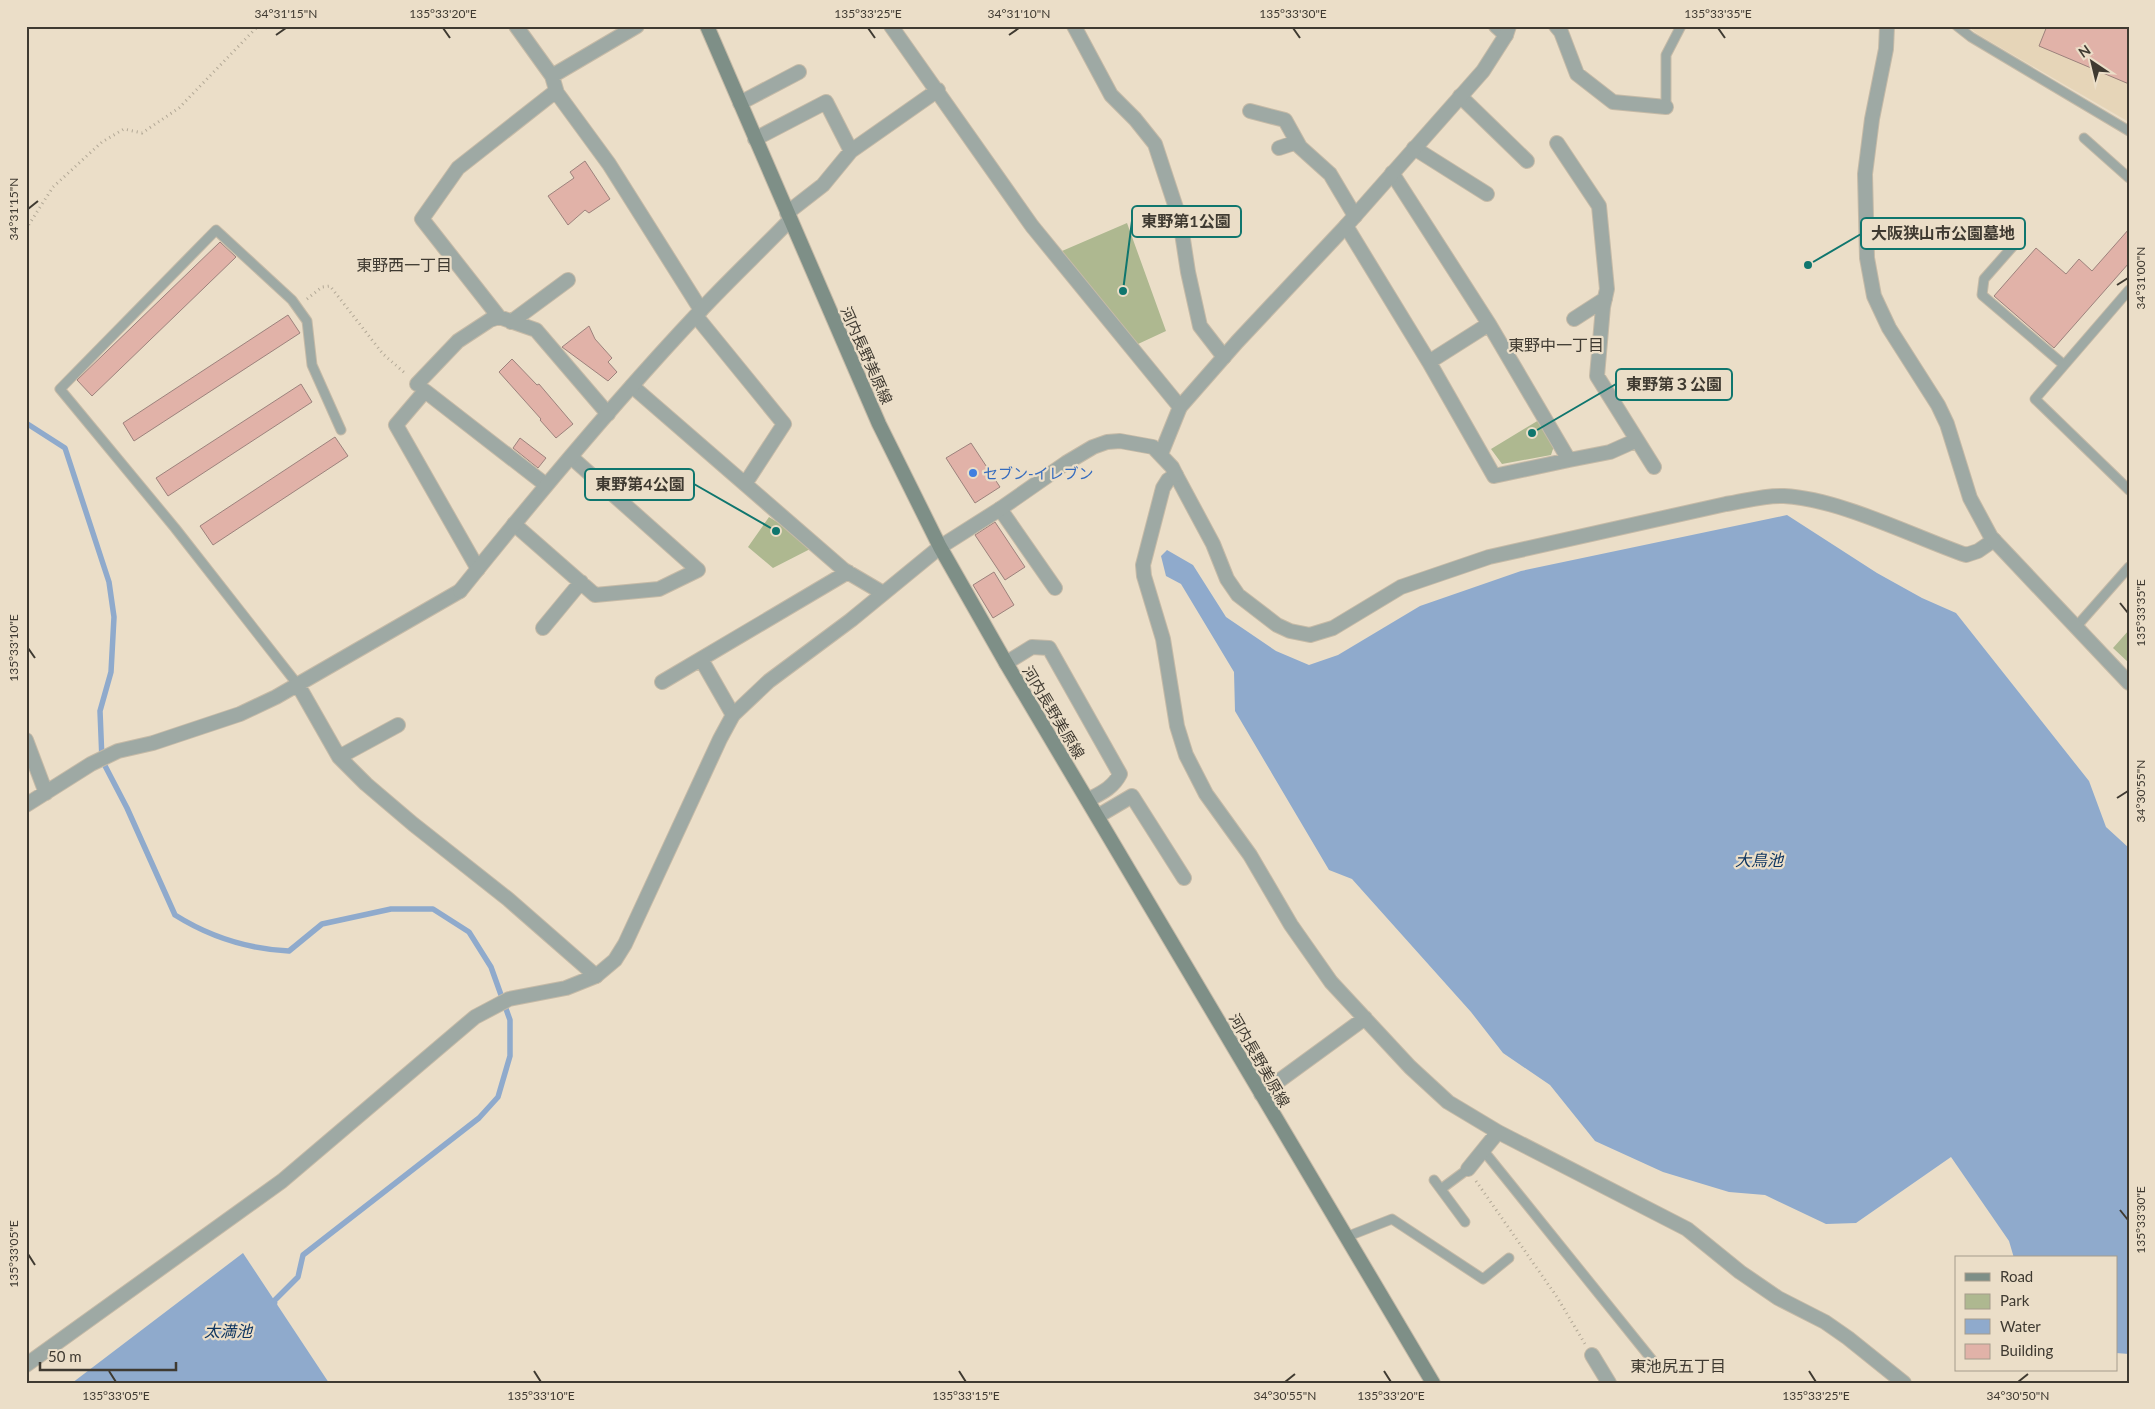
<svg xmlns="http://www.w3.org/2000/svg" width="2155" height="1409" viewBox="0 0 2155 1409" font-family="Lato,'Noto Sans JP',sans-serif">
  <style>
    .built { fill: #e6d5b8 }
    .green { fill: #aeb890 }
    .water { fill: #8faacc }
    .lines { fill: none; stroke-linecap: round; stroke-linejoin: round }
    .stream { stroke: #8faacc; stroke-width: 5.5 }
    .building { fill: #e1b2a8; stroke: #9c827c }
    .service-casing { stroke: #c5baa7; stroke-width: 11 }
    .minor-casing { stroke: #c5baa7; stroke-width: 16 }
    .tertiary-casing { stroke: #c5baa7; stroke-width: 16 }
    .secondary-casing { stroke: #c5baa7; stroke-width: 16 }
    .path { stroke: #b2a896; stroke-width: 3; stroke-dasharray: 1 4; stroke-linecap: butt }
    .service { stroke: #9ea9a4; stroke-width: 9 }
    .minor { stroke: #9ea9a4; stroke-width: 14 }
    .tertiary { stroke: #9ea9a4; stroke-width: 14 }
    .secondary { stroke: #7e8f87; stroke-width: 14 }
    .ticks { fill: none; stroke: #3f3a31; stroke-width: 2 }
    .shop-dot { fill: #3f7fe0; stroke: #ebdec8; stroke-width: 2 }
    .labels { text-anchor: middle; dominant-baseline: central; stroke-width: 4.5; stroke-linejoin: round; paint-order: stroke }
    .street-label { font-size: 15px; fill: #3f3a31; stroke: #ebdec8 }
    .shop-label { font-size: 15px; fill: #366cbe; stroke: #ebdec8; text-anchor: start }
    .neighbourhood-label { font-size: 16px; fill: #3f3a31; stroke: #ebdec8 }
    .water-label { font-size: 16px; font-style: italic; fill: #0e3560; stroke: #ebdec8 }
    .leader { fill: none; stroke: #0f766e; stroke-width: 2 }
    .callout-dot { fill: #0f766e; stroke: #ebdec8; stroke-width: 2 }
    .callout { fill: #ebdec8; stroke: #0f766e; stroke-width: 2 }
    .callout-label { font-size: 16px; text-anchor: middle; font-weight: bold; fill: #3f3a31 }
    .neatline { fill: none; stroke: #3f3a31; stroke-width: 2 }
    .ticks-label { font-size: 12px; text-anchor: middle; fill: #3f3a31 }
  </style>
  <rect width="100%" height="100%" fill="#ebdec8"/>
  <path class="built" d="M1967,26H2129V122L1979,35Z"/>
  <path class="green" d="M1127,223L1166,331L1138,344L1062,251Z
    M1539,420L1554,446L1551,455L1502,464L1491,449Z
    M769,517L816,546L773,568L748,547Z
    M2129,630V663L2113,648Z"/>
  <path class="water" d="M1787,515L1877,573L1922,598L1956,613L2089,781L2106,827L2129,848V1354L2116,1353V1258H2014L2009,1241L1951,1157L1856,1223L1826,1224L1765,1195L1729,1192L1663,1172L1595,1141L1550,1085L1503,1053L1471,1012L1352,879L1329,870L1235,711L1234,672L1181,584L1166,576L1161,556L1167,550L1193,565L1226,617L1276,651L1309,665L1338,655L1420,606L1521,571Z
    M243,1253L329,1383H72Z"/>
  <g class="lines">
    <path class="stream" d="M26,423L65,448L109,582L114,617L111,672L100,711L102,760L127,808L175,915C210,937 249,949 289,951L322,924L391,909H433L469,932L491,967L510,1020V1056L498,1097L479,1118L303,1255L298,1277L275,1300L274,1307"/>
  </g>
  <path class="building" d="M2047,26H2129V84L2039,46Z
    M585,161L610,199L589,213L585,210L568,225L548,196L574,178L570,172Z
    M2129,229V263L2054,348L1994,296L2036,248L2066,274L2079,259L2092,271Z
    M220,242L236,257L92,396L77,380Z
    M288,315L300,333L134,441L123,423Z
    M589,326L595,339L612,358L608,362L617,372L608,381L562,347Z
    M512,359L537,385L539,384L573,424L556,438L540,420L541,419L499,372Z
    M301,384L312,402L168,496L156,478Z
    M335,437L348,456L213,545L200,526Z
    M520,438L546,458L538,468L513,448Z
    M971,443L1000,487L975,503L946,458Z
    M995,522L1025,567L1005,580L975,535Z
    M994,572L1014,605L993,618L973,585Z"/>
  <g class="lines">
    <defs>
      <path id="service" d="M1957,26L1971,37L2129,131
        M1666,107V55L1681,26
        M2084,138L2129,178
        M2014,245L1984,279L1982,295L2064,365
        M2129,290L2035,399L2129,490
        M2076,627L2129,567
        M298,685L175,528L60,389L216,230L292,300L307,321L312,365L341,430
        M1483,1150L1653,1361
        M1434,1180L1465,1222
        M1441,1189L1468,1169
        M1346,1237L1392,1219L1483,1279L1509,1258"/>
      <path id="minor" d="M516,26L552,76L637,26
        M891,26L1032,226L1180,407
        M1074,26L1111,95L1135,119L1155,144L1180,220L1188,272L1200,326L1224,357
        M1496,26L1506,35
        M1556,26L1561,32L1577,74L1613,102L1666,107
        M552,76L557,93L609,164L701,310
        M1460,96L1527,161
        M740,103L799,72
        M1250,111L1285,120L1300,147L1330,174L1355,216
        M755,139L826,102L851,151
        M1557,143L1599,206L1607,289L1603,307L1597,376L1654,467
        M1279,148L1297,142
        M1414,148L1487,194
        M787,213L823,185L851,151L938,90
        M1346,226L1429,362L1494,476L1569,460L1489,324L1392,173
        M696,316L784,424L745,484
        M499,317L422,219L458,168L556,91
        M1574,319L1605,299
        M511,322L568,280
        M1429,362L1489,324
        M417,384L458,341L490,320L499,317L536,330L608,414
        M632,386L844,570L883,593
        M1569,460L1610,452L1637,440
        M1000,509L1055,588
        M514,524L595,595L659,589L698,570L571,457
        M478,569L396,425L425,391L546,485
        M543,628L581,582
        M701,659L733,715
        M1006,663L1032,647L1049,648L1120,774C1113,788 1101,793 1088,800
        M662,682L848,572
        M26,740L46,793
        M339,757L398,725
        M26,805L91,764L118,751L153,743L240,714L276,697L460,591
        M1098,816L1132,796L1184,878
        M1261,1094L1365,1018
        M1468,1169L1498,1132
        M1592,1355L1609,1383
        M26,1365L282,1181L475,1017L509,999L566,988L596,976L508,899L413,824L366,784L339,757L298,685
        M1904,1383L1848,1338L1825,1322L1778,1298L1740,1272L1687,1229L1498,1132L1448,1102L1410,1067L1331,982L1291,925L1250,855L1206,794L1186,755L1177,726L1163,639L1144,576L1143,565L1163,488L1168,480L1176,475L1213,544L1227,579L1238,595L1277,625L1290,631L1310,635L1333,628L1401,587L1489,557L1726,504C1745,501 1765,495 1784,496C1840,499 1912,536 1966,555L1978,551L1994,540"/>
      <path id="tertiary" d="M1887,26L1886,49L1872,119L1865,174L1867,258L1874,296L1889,328L1938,405L1947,424L1970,498L1991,537L2129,683
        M1161,454L1180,407L1237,342L1346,226L1483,71L1506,35L1509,26
        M460,591C537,495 617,399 702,309C730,279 761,250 790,220
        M596,976L615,960L625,944L720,739L733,715L769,681L851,620L940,547L1000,509L1066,463L1093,447L1107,442L1120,441L1153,447L1172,467L1176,475"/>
      <path id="secondary" d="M707,26L879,424L940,547L1006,663L1433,1383"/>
    </defs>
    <use href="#service" class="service-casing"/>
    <use href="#minor" class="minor-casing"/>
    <use href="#tertiary" class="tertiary-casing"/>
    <use href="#secondary" class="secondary-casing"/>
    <path class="path" d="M26,229L53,187L102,142L124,129L142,133L179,108L258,26
      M307,299L322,287L330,286L383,354L406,374
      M1476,1181L1557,1297L1585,1344"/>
    <use href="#service" class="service"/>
    <use href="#minor" class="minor"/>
    <use href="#tertiary" class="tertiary"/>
    <use href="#secondary" class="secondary"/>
  </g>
  <path class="ticks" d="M443,28L450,38M868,28L875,38M1293,28L1300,38M1718,28L1725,38M276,35L286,28M1009,35L1019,28M28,209L38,201M2117,285L2128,278M2120,603L2128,613M28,648L35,658M2117,798L2128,791M2120,1210L2128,1220M28,1254L35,1265M109,1371L116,1382M534,1371L541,1382M959,1371L966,1382M1384,1371L1391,1382M1809,1371L1816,1382M1285,1382L1295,1374M2018,1382L2028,1374"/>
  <circle class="shop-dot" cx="973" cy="473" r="5"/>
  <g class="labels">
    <g class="street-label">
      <text transform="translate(867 355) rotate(66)">河内長野美原線</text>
      <text transform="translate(1054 712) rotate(59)">河内長野美原線</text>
      <text transform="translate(1260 1060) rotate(60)">河内長野美原線</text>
    </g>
    <g class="shop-label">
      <text x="983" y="473">セブン-イレブン</text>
    </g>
    <g class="neighbourhood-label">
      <text x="404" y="264">東野西一丁目</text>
      <text x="1556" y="344">東野中一丁目</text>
      <text x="1678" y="1365">東池尻五丁目</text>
    </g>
    <g class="water-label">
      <text x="1759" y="859">大鳥池</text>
      <text x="228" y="1330">太満池</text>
    </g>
  </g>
  <path class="leader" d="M1123 291L1132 221M1808 265L1861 234M1532 433L1616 384M776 531L694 484"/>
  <g class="callout-dot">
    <circle cx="1123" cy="291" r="5"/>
    <circle cx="1808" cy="265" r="5"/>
    <circle cx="1532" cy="433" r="5"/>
    <circle cx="776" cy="531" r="5"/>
  </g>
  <g class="callout">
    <rect x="1132" y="206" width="109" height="31" rx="5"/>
    <rect x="1861" y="218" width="164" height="31" rx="5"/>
    <rect x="1616" y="369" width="116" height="31" rx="5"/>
    <rect x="585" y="469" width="109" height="31" rx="5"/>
  </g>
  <g class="callout-label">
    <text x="1186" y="227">東野第1公園</text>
    <text x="1943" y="239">大阪狭山市公園墓地</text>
    <text x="1674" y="390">東野第３公園</text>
    <text x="640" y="490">東野第4公園</text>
  </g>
  <rect width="2155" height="1409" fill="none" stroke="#ebdec8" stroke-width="55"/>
  <rect x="1955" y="1256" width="162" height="115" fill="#ebdec8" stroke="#a69c8c"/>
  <rect x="1965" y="1273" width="25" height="8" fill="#7e8f87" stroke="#a69c8c"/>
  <text x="2000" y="1282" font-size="15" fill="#3f3a31">Road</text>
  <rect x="1965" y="1294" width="25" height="15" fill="#aeb890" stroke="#a69c8c"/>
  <text x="2000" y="1306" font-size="15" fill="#3f3a31">Park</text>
  <rect x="1965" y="1319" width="25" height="15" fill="#8faacc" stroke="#a69c8c"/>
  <text x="2000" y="1332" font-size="15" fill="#3f3a31">Water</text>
  <rect x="1965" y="1344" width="25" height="15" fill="#e1b2a8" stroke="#a69c8c"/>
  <text x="2000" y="1356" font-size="15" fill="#3f3a31">Building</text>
  <g transform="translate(2092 62) rotate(325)" stroke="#ebdec8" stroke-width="4" paint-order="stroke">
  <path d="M0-4L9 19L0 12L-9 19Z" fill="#3f3a31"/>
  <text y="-8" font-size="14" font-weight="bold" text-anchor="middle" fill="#3f3a31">N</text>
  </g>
  <path d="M40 1362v8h136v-8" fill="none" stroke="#3f3a31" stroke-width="2.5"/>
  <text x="48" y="1362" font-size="15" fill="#3f3a31" stroke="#ebdec8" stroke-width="4" paint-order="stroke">50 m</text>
  <rect x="28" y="28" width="2100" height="1354" class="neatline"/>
  <g class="ticks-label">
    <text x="286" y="18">34°31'15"N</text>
    <text x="443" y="18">135°33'20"E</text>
    <text x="868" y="18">135°33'25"E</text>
    <text x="1019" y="18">34°31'10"N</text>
    <text x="1293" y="18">135°33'30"E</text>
    <text x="1718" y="18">135°33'35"E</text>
    <text transform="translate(14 209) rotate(-90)" y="4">34°31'15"N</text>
    <text transform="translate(2141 278) rotate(-90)" y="4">34°31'00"N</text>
    <text transform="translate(2141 613) rotate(-90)" y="4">135°33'35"E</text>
    <text transform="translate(14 648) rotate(-90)" y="4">135°33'10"E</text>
    <text transform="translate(2141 791) rotate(-90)" y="4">34°30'55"N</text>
    <text transform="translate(2141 1220) rotate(-90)" y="4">135°33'30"E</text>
    <text transform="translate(14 1254) rotate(-90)" y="4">135°33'05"E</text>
    <text x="116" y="1400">135°33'05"E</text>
    <text x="541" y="1400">135°33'10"E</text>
    <text x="966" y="1400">135°33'15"E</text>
    <text x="1285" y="1400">34°30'55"N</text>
    <text x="1391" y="1400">135°33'20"E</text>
    <text x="1816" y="1400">135°33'25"E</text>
    <text x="2018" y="1400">34°30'50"N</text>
  </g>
</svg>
